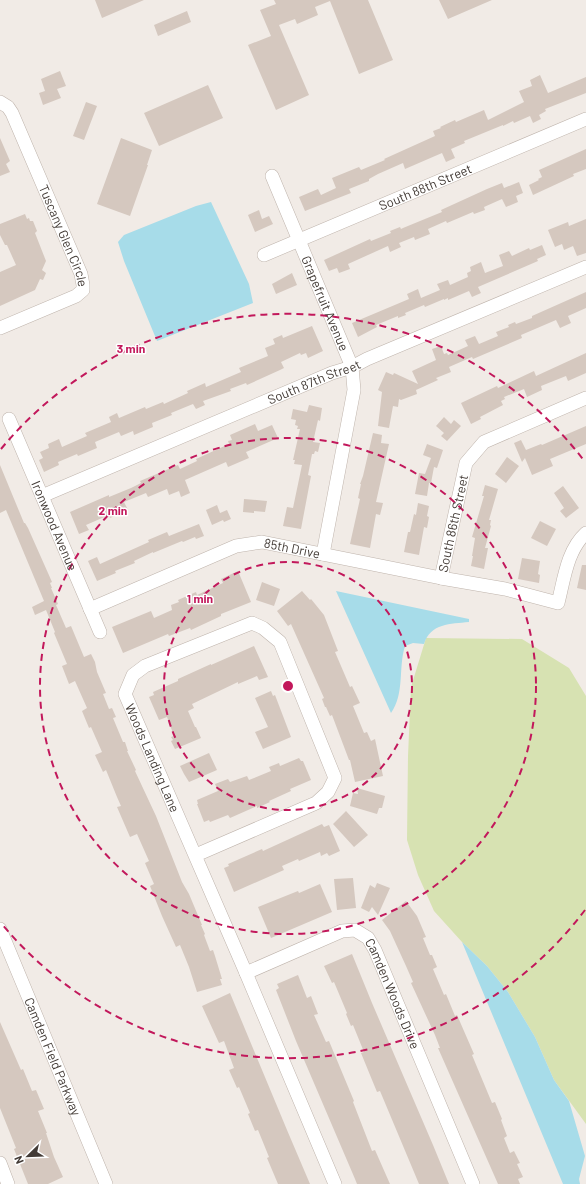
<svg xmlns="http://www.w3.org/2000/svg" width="586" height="1184" viewBox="0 0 586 1184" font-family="Barlow,sans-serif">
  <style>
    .green { fill: #d7e2b2 }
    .water { fill: #a7dce9 }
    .building { fill: #d5c8bf }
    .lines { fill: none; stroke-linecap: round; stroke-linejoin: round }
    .minor-casing { stroke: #bfb4ac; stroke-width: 14 }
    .minor { stroke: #fff; stroke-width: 13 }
    .ring { fill: none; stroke: #c2185b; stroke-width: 2; stroke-dasharray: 7 5 }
    .labels { text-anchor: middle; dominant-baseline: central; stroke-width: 3; stroke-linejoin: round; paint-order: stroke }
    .street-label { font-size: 13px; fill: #433b36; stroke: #fff }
    .centre { fill: #c2185b; stroke: #fff; stroke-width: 2 }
    .ring-label { font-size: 12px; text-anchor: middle; font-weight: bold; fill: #c2185b; stroke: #fff; stroke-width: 3; stroke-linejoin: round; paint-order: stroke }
  </style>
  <rect width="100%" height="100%" fill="#f1ebe6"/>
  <path class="green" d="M426,638L522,639L569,668L586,696V1124L554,1080L535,1037L508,992L487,966L462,942L434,911L418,875L407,840L408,756L411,687Z"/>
  <path class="water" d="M211,202L249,284L253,303L157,341L124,261L118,242L124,235L196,206Z
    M336,591L469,619V622C450,624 431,623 424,644L413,643L405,646C398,668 405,693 391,713Z
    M462,942L487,966L508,992L535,1037L554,1080L569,1101L585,1156L579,1179L580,1184H563Z"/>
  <path class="building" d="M95,0H144L102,18Z
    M274,0H368L393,60L359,74L330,1L315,7L318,15L297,24L295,19L279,25L309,95L276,110L248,45L271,36L260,10L276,4Z
    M439,0H492L448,19Z
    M187,11L191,22L158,36L154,25Z
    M60,71L66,86L57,89L61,98L43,105L39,93L45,91L41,79Z
    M540,75L548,93L586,77V93L545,109L546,111L539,115L541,119L533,123L530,116L514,123L513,121L503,126V125L464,141L465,143L451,149L455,158L446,162L442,153L405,169L403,163L378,174L369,179V181L349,189L351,193L305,211L299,197L318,189L321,195L336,188L332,178L359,167L361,170L385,160L384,159L435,136L433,131L441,128L440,127L455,120L456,122L484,110L488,120L524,102L519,91L532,86L530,80Z
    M208,85L223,118L159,146L144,113Z
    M86,102L97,106L84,140L73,136Z
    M0,138L10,161L6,164L10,172L0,176Z
    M121,138L152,150L147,165H148L130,216L97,204Z
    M586,149V169L573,174L574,176L533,195L529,185L539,180L538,179L542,177L539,170Z
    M519,182L523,193L516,196L518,202L506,207L502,199L484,207L485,210L474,214L473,212L447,223L446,221L428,229L430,234L415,240L414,237L399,243L401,247L390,252L388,246L348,264L350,269L339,273L337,268L329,271L324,260L370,239L371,241L391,233L390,231L400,227L401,229L403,228L442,212L441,210L487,189L502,183L504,188Z
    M259,210L262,219L269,216L273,224L255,232L248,215Z
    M25,214L27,219L29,218L30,221H33L37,231L35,233L46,261L42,270L46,273L43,280L40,279L35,290L0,306V272L16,265L7,245H5L0,235V224Z
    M586,219V253L577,256L573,246L564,250L562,244L555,247L548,230L568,222L569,226Z
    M542,245L546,255L537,259L538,261L478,287L481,293L472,297L469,291L448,300V298L444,300V299L425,307L424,305L405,313L406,315L398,318V316L376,325L377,327L358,337L352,323L409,299L407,294L418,289L421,298L440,290L437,284L448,280L450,285L468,277L467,273L471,271L470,267L481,262L485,273L503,266L499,255L509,251L512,256L529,248L530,250Z
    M292,273L297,285L276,294L272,284Z
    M586,292V308L568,316L571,323L560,328L556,320L521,335L522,338L473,359L472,357L449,367L451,372L436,378L438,380L416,390L417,394L401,400L399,399L398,407L393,406L389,428L378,426L382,392L378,390L386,372L393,375L394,373L418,384L412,371L436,360L432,349L441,346L444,354L447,353L448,355L468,346L465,340L475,336L479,344L498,336L496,332L509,327L508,325L515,322L516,324L532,318V316Z
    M312,326L323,351L308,358L306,353L301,355L300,353L281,362L284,368L280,370L247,385L246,383L230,389L231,391L203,401L205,405L196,409L193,404L171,413L172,415L152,423L153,427L134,435L133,431L121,436L119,432L95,442L97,448L78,456L77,454L58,462L59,465L44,472L39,460L43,458L40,452L49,448L48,444L59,439L62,447L87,436L85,433L111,422L109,417L117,413L119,418L145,407L146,409L163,402L164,404L188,393L187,391L205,383L206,387L241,372L239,368L268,356L265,348L275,344L273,339L282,335L283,338Z
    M586,353V373L568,381L566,376L541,386L542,390L527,397L524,389L504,397L505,399L501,401L503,405L480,417L481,419L471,424L461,403L497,386L498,388L534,371L536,376Z
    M309,405L322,408L320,421L318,420L313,442L320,443L318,452L315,451L314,454H312L308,475L311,476L301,529L283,526L287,507L293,508L302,465L294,464L295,460H293L300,429H297L298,426L295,425L296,420L291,419L293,409L307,412Z
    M444,417L451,424L454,420L461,426L447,441L441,436L444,433L436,426Z
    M255,424L258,431L272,425L278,438L246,452L249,458L228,467L226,462L185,480L190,493L181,497L179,491L169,495L167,489L148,497L146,493L124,502L128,510L110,518L109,515L86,525L89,530L79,534L70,512L109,495V497L131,488L141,483L140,481L178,465L180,469L197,461L196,459L229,444L228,441L232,440L230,435Z
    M586,426V444L550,459L553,466L532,475L525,458L522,462L514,443L521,440L526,450L541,444L542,445Z
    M373,433L382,435L381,443L389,444L376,502L383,503L380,515L376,514L370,548L350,544L360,499L358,498L361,484H360L363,476Z
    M427,444L443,450L437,468L434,467L431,483H429L427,496L415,494L419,473L425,474L431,458L423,455Z
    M507,457L519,466L506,483L495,474Z
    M0,465L24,523H25L28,528L52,582L50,583L52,588H51L58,604L56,605L66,628L71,626L84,657L91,654L95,662L97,672L106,693L103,694L109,709L112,708L116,717L113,718L123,742H125L128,751H127L136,770L135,771L156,816L182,882L189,894L202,925H201L205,934L204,935L210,951L213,950L215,956L222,979H220L222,985L197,992L189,967L180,945L176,947L162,916L150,886L154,884L145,863L149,861L137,834L130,837L117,807L121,806L117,797L106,770L103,772L95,755L102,752L91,727L89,728L82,711L87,708L75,681L69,684L62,666L67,664L54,633L55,632L46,610L35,615L32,607L44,601L6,510L0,513Z
    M485,485L498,489L489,520H491L490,525L491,526L485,548H488L484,569L471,566L473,556H472L475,538L472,537L484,496H482Z
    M563,486L579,508L566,518L560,511L564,508L554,493Z
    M244,499L267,501L265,512L254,511V513L243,512Z
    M418,503L429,506L427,516L429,517L427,528L424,527L419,555L404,552L408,532H410L414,514L416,515Z
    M217,505L220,513L227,510L231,519L224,522L223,520L212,525L206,510Z
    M540,521L556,529L547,546L531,538Z
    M199,524L204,536L196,539L195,537L183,542L182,541L153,553V552L134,561L135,563L115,571L116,573L97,581L88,561L97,557L100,564L149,542L148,540L167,532L169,536Z
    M522,558L540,561L538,574L540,575L539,583L518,579Z
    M582,565H586V590L577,588Z
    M238,571L251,602L221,614V616L191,630L190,628L169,636L168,634L123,653L112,627L151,611L154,618L172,610L171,605L179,602L178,600L196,592L197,595L223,583L221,579Z
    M262,582L280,589L274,606L256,600Z
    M302,591L310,600L311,599L324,615L338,651L335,652L350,687L352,686L360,703L353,706L364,733L367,732L371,741L375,739L383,776L355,782L350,760H349L332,715L330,716L326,707H325L322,699L324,698L291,624L288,626L277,611Z
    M254,646L268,677L259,680L257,676L238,684V682L192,704L194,708L188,711L195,727H196L201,738L175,749L171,741L173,740L171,737L174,736L167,717L159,720L149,697L154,695L153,692L178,681V679L211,664V665Z
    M271,691L273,696L275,695L291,737L263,749L255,732L268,727L255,698Z
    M209,753L217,770L189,782L184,774L180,766Z
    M299,758L301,761H303L311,780L290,789L291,791L269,801L270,802L257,808V806L230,818L228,815L210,822L209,820L204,822L197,804H198L197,800L218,791L215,784L228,779L230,782L247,776L249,780L271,771L269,767L279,763L280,766Z
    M357,788L385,796L382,808H379L377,814L350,806L353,793L358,794Z
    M346,811L368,835L354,847L333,824Z
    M322,824L324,827L329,825L340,851L329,856L327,853L321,856L320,852L299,861L298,859L282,866L284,870L234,892L224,868L229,866L228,864L262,849L263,851Z
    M353,878L356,908L337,910L334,879Z
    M377,883L390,888L378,915L372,907L369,912L361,908L370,885L375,888Z
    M320,884L332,912L271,938L258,907L298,891L299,893Z
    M406,901L417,916L426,937L423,938L430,955H432L437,967L433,969L444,995L446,994L455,1016L457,1015L474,1054L472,1055L492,1103L495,1102L502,1119L501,1120L507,1136L504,1138L510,1153L514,1151L520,1163L517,1164L523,1177L518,1179L520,1184H498L438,1048H440L435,1035L411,983L413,982L406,966L390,931L382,920Z
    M352,954L372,1003L433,1145L449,1184H419L380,1091L377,1092L370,1075L361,1053L364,1052L353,1025L351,1026L346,1014L347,1013L334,982L332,983L324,966Z
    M298,975L307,998L311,996L318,1014L314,1015L326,1042L329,1041L354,1101L353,1102L372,1151L375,1150L390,1184H357L355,1179L296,1041L276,990L279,988L277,984Z
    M230,993L287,1130L310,1184H278L267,1158L269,1157L258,1130L255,1131L248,1114L250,1113L239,1087L237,1088L229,1070L234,1068L224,1041L219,1043L202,1006Z
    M0,1022L21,1070L23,1069L32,1091L36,1090L44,1109L38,1111L47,1133H46L54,1157L63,1177L48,1184H28L14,1149L16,1148L0,1108Z"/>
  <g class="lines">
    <defs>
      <g id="minor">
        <path id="s1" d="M0,102L8,107L12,113L81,274L83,285V290L76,296L0,328"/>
        <path id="s2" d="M272,176L352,367L354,390L323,554"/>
        <path id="s3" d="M264,255L586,119"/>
        <path id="s4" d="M9,419L100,632"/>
        <path id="s5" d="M42,496L332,373L352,367L367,359L586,267"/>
        <path id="s6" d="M441,578L466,463L484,442L586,398"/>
        <path id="s7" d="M90,609L236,546L262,542L441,578L505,589L558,603C564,580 567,550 586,533"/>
        <path id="s8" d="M196,855L316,803L328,792L335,778L280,642L263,628L252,623L145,666L133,675L125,694L246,973"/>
        <path id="s9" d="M0,929L106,1184"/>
        <path d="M0,1163L8,1184"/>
        <path id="s10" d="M335,1184L246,973L342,931L355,930L368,938L375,950L473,1184"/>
      </g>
    </defs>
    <use href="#minor" class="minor-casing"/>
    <use href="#minor" class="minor"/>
  </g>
  <g class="ring">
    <circle cx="288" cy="686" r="124"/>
    <circle cx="288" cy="686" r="248"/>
    <path d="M585 910A372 372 0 0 1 1 923M1 449A372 372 0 0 1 585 462"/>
  </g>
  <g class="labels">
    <g class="street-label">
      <text stroke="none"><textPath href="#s3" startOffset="175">South 88th Street</textPath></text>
      <text stroke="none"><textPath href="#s1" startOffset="150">Tuscany Glen Circle</textPath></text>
      <text stroke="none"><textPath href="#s2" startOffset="138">Grapefruit Avenue</textPath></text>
      <text stroke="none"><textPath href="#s5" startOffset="295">South 87th Street</textPath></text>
      <text stroke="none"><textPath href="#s6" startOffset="56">South 86th Street</textPath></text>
      <text stroke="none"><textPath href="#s4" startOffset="116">Ironwood Avenue</textPath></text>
      <text stroke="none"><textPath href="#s7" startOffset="216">85th Drive</textPath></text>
      <text stroke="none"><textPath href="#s8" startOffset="564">Woods Landing Lane</textPath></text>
      <text stroke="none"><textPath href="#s10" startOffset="423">Camden Woods Drive</textPath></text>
      <text stroke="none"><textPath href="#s9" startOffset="138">Camden Field Parkway</textPath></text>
    </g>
  </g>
  <circle cx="288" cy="686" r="6" class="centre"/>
  <g class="ring-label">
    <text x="131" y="353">3 min</text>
    <text x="113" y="515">2 min</text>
    <text x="200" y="603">1 min</text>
  </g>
  <g transform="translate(28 1156) rotate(247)" stroke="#ffffff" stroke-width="3" paint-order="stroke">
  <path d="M0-3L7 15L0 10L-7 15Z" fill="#433b36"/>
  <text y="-6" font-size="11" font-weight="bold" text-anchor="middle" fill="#433b36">N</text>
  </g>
</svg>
